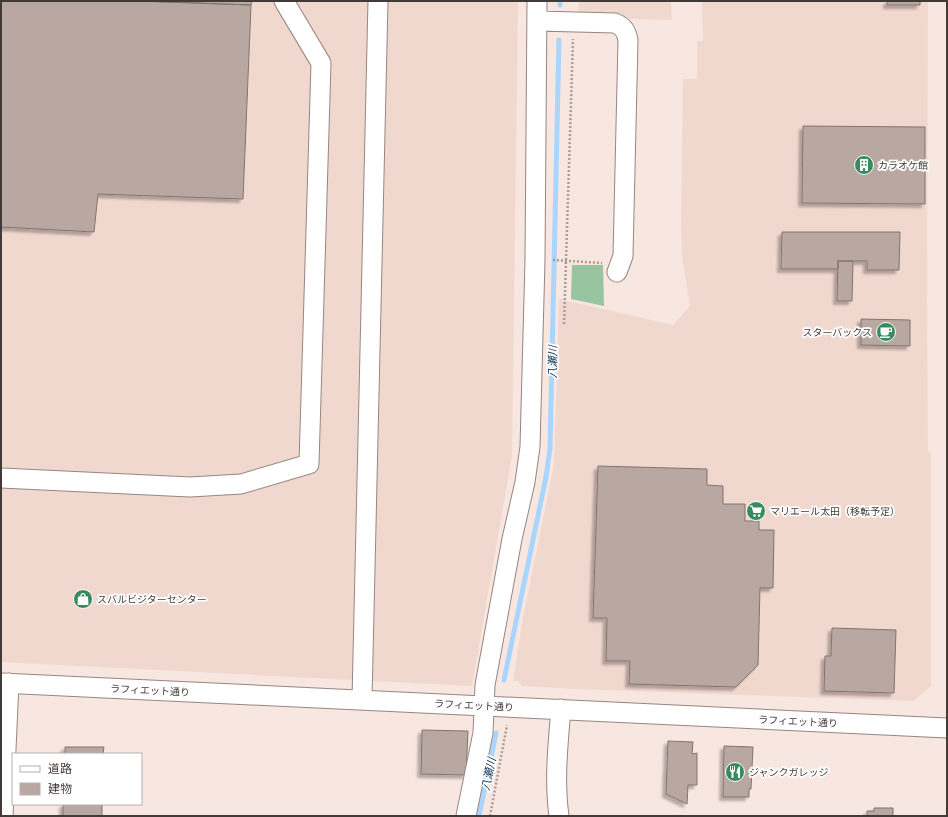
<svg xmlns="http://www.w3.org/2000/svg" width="948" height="817" viewBox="0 0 948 817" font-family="'Golos Text','Noto Sans JP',sans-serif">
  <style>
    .built { fill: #f1d8cf }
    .green { fill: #98c4a0 }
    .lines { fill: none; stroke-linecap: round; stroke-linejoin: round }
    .stream { stroke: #aad5fe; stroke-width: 5 }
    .building { fill: #b9a8a1; stroke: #82736c; filter: url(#shadow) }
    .minor-casing { stroke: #968680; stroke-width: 21 }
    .path { stroke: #ab9d99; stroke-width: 2.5; stroke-dasharray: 2 2; stroke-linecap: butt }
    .minor { stroke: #fff; stroke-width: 19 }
    .labels { text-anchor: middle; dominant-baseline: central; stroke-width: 3.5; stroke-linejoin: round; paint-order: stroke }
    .poi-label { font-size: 10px; fill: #413a38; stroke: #fff; text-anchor: start }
    .street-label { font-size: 10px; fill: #413a38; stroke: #fff }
    .water-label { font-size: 11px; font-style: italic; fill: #0e3656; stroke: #fff }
  </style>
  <defs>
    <filter id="shadow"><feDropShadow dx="-3.5" dy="3.5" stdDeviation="1" flood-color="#0004"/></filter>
  </defs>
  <rect width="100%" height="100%" fill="#f8e6e0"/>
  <path class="built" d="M1,1H518L512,456L472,686L1,662Z
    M579,1H671L672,20L578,17Z
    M702,1H928L927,303L928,452L931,453V686L913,701L576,689L522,686L518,681H513L522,623L554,464L559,299L673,325L690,306L682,256L681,223L683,79H697V41H703Z"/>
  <path class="green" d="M572,265H603L604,306L571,299Z"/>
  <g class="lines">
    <path class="stream" d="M560,5V1
      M504,680L546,477L550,449L559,40
      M479,816L496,733"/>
  </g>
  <path class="building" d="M1,1H137L251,5L243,199L98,194L94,232L1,227Z
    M137,1H252L251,5Z
    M887,1H920V5H887Z
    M803,126L925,127V204L802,203Z
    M782,232H900L899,270H867V261H838V269H781Z
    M838,261H853L852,301H837Z
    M861,319L910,320V346L861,345Z
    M598,466L707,469V485L723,486V504H745V521H759V530H774L773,588H760L758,665L736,687L629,684L630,661H606L607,618H593Z
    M832,628L896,630L894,693L824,691L825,656H831Z
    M422,730L468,731L466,775L421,774Z
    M668,741L693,742L692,754L697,753V785H688L687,804L666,794Z
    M724,746L753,747L751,789H749V797H723Z
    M65,747H104L103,754H65Z
    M63,804H102V816H63Z
    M874,808H893V816H867V811H874Z"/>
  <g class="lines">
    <defs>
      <path id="minor" d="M537,21L615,23C624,27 626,31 628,40L623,256L617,272
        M1,478L190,487L241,484L309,464L321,63L284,1
        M1,683L947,728
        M362,700L378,1
        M3,816L9,683
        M466,816L483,733L485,685L512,539L525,482L530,447L535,260L537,1
        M559,816C554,780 558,744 561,709"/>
    </defs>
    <use href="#minor" class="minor-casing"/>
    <path class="path" d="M553,260L602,263
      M564,324L573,39
      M490,816L507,725"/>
    <use href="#minor" class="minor"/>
  </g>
  <defs>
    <symbol id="building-disc" viewBox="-11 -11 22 22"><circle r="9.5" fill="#378b5e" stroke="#fff"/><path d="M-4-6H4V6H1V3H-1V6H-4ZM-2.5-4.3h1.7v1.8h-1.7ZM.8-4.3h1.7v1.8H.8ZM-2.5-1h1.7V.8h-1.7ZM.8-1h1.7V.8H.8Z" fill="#fff"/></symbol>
    <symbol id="cafe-disc" viewBox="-11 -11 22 22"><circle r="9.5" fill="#378b5e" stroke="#fff"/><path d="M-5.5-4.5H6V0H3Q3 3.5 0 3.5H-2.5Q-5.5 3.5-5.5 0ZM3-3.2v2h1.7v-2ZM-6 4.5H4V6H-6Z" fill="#fff"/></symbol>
    <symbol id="supermarket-disc" viewBox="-11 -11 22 22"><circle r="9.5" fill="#378b5e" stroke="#fff"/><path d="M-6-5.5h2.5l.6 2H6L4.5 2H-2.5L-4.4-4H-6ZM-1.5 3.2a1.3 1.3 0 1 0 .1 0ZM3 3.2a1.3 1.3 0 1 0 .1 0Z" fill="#fff"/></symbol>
    <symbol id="shop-disc" viewBox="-11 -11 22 22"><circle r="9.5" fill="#378b5e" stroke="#fff"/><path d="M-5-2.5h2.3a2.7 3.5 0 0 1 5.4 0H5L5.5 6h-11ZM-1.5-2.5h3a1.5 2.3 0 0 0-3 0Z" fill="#fff"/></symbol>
    <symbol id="restaurant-disc" viewBox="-11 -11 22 22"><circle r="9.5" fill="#378b5e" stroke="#fff"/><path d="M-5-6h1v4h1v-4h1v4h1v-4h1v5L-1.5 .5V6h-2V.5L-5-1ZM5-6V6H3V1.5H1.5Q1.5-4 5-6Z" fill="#fff"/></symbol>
  </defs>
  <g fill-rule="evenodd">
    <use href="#building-disc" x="853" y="154" width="22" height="22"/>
    <use href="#cafe-disc" x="875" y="321" width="22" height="22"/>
    <use href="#supermarket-disc" x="745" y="500" width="22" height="22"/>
    <use href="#shop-disc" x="72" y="588" width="22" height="22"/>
    <use href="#restaurant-disc" x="724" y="761" width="22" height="22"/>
  </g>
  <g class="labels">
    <g class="poi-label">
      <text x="878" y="165">カラオケ館</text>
      <text x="872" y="332" text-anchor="end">スターバックス</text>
      <text x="770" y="511">マリエール太田（移転予定）</text>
      <text x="97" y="599">スバルビジターセンター</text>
      <text x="749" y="772">ジャンクガレッジ</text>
    </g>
    <g class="street-label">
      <text transform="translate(150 690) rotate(3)">ラフィエット通り</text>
      <text transform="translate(474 705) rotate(3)">ラフィエット通り</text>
      <text transform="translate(798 721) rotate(3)">ラフィエット通り</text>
    </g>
    <g class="water-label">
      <text transform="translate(552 362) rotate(-89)">八瀬川</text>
      <text transform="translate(488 774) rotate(-78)">八瀬川</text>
    </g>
  </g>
  <rect width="948" height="817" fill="none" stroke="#413a38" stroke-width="4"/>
  <rect x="12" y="753" width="130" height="52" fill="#ffffff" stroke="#b3b0af"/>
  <rect x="20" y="766" width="20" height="6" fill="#ffffff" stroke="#b3b0af"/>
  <text x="48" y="773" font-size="12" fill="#413a38">道路</text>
  <rect x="20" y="783" width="20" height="12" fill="#b9a8a1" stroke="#b3b0af"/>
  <text x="48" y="793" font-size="12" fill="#413a38">建物</text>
</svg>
